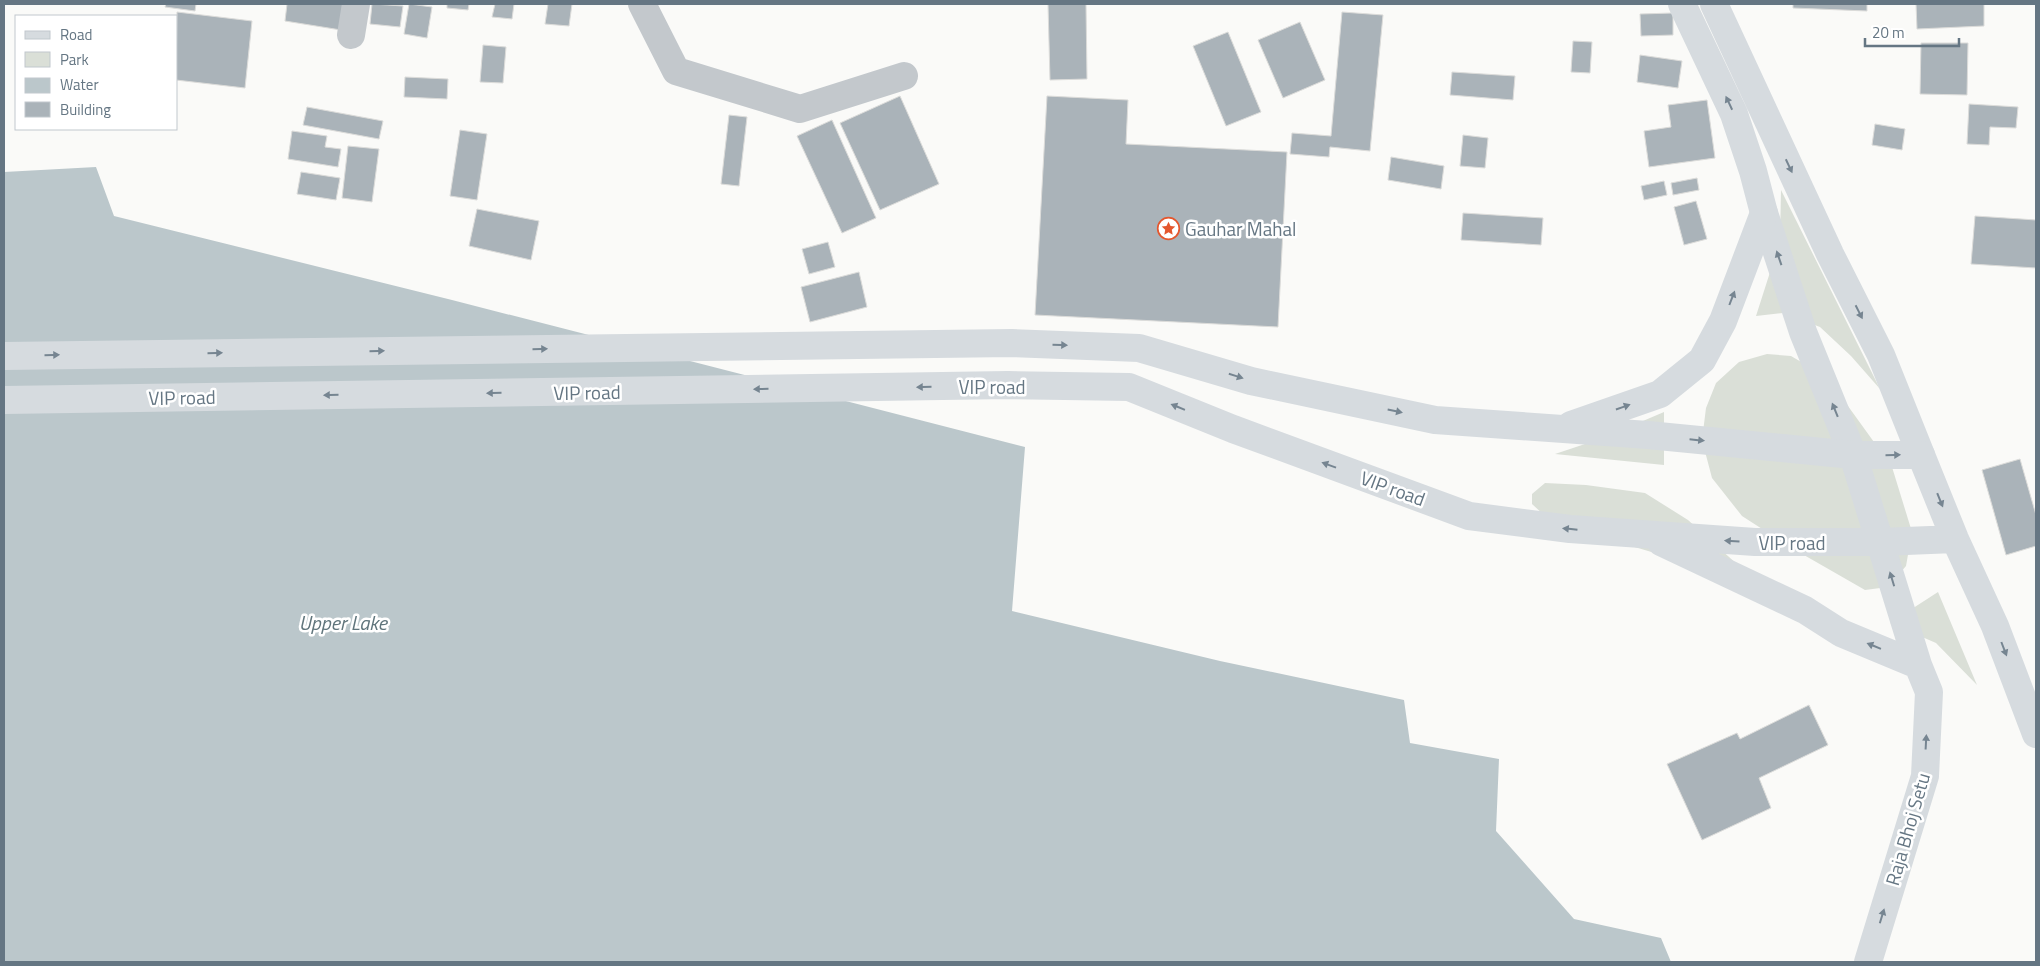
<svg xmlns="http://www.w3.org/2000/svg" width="2040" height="966" viewBox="0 0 2040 966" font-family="'Titillium Web',sans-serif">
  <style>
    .green { fill: #dadfd7 }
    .water { fill: #bbc7cb }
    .building { fill: #aab3b9; stroke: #dcdcda }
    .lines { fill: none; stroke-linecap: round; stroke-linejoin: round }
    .minor { stroke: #c3c8cc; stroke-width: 28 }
    .secondary { stroke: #d6dbdf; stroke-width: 28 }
    .primary { stroke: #d6dbdf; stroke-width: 28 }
    .oneway { fill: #768591 }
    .labels { text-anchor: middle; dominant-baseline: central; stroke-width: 5; stroke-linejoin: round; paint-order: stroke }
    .poi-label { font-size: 19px; fill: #657683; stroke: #fff; text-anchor: start }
    .street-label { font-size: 19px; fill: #657683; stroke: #fff }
    .water-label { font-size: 20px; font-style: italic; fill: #60757c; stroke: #fff }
  </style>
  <rect width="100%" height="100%" fill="#fafaf8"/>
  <path class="green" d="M1781,190L1880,389L1851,356L1820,327L1783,313L1756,316L1780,241Z
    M1767,354L1791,356L1827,377L1892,467L1912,532L1906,566L1888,587L1865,590L1790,547L1742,516L1712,478L1702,440L1706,408L1716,383L1739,362Z
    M1664,412V465L1555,454L1603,438Z
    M1545,483L1586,485L1645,493L1688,520L1759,584L1601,537L1545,516L1532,504V494Z
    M1938,592L1977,685L1936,643L1890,623Z"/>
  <path class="water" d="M96,167L114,216L452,300L1025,447L1012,611L1220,661L1404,700L1410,743L1499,759L1496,831L1574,919L1661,938L1671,962H4V172Z"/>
  <path class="building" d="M166,4H196L195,11L165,7Z
    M287,4H346L341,30L285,21Z
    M372,4L403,6L400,27L370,24Z
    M409,4L432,7L427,38L404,34Z
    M447,4H469L468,10L447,8Z
    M495,4H514L512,19L492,17Z
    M548,4H572L569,26L545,24Z
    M1048,4H1086L1087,79L1050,80Z
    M1793,4H1867V11L1793,8Z
    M1916,4H1984V26L1917,29Z
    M177,12L252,21L245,88L176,80Z
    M1342,12L1383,15L1370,151L1330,147L1329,157L1290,154L1292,133L1331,136Z
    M1673,13V35L1641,36L1640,14Z
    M1300,22L1325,80L1283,98L1258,40Z
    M1228,32L1261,112L1226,126L1193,46Z
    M1573,41L1592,42L1590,73L1571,72Z
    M1921,43H1968L1967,95L1920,94Z
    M483,45L506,47L503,83L480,82Z
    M1640,55L1682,61L1678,88L1637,82Z
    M1452,72L1515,76L1513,100L1450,95Z
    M405,77L448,79L447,99L404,97Z
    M900,96L939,184L880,210L840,123Z
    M1047,96L1128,100L1126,144L1287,152L1278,327L1035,315Z
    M1707,100L1715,158L1649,167L1644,131L1671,127L1668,105Z
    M1969,104L2018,107L2016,128L1990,127L1989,145L1967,144Z
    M307,107L383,121L379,139L303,125Z
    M729,115L747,117L739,186L721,184Z
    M832,120L876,218L842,233L797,136Z
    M1875,124L1905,129L1902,150L1872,145Z
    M460,130L487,134L477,200L450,196Z
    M292,131L327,136L325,147L341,149L338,167L288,159Z
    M1463,135L1488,138L1485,168L1460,166Z
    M348,146L379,149L372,202L342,198Z
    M1391,157L1444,166L1441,189L1388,180Z
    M301,172L340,178L336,200L297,194Z
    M1697,178L1699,190L1673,195L1671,183Z
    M1664,181L1667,195L1644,200L1641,186Z
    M1696,201L1707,239L1684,245L1674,207Z
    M477,209L539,221L531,260L469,246Z
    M1463,213L1543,218L1541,245L1461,240Z
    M1975,216L2036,220V268L1971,264Z
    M828,242L835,267L809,274L802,249Z
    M859,272L867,307L810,322L801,287Z
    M2020,459L2036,515V546L2006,555L1982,470Z
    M1809,705L1828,745L1759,778L1771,808L1702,840L1667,764L1737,733L1740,739Z"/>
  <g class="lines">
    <path class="minor" d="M642,4L676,71L800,109L904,76
      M351,35L356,4"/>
    <path class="secondary" d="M1682,4L1734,114L1753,171L1764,213L1803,332L1853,455
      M1714,4L1830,254L1881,355L1921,455"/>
    <path class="primary" d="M4,356L1012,343L1139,348L1251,381L1435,420L1648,435L1853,455H1921L1955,539L1995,626L2036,734
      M4,400L1008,385L1129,387L1233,429L1469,516L1570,529L1755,542H1881L1955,539
      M1571,425L1660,394L1702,360L1723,321L1764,213
      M1853,455L1918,665L1929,692L1925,776L1868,962
      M1661,542L1805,610L1841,633L1918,665"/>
  </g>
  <defs><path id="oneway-solid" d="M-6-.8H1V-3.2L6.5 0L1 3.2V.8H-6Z" transform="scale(1.25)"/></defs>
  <g class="oneway">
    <use href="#oneway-solid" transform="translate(1729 103) rotate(-115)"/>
    <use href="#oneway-solid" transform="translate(1789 166) rotate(65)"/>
    <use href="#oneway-solid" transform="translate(1779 258) rotate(-109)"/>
    <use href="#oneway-solid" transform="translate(1732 298) rotate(-69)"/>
    <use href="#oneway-solid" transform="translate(1859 312) rotate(63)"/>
    <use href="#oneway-solid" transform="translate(1060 345) rotate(2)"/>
    <use href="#oneway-solid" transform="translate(540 349) rotate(-1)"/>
    <use href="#oneway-solid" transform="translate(377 351) rotate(-1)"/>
    <use href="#oneway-solid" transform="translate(215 353) rotate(-1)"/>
    <use href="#oneway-solid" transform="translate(52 355) rotate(-1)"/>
    <use href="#oneway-solid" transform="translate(1236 376) rotate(17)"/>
    <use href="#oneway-solid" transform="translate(924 387) rotate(179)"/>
    <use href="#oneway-solid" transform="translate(761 389) rotate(179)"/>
    <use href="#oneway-solid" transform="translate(494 393) rotate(179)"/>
    <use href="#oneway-solid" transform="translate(331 395) rotate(179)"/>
    <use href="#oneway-solid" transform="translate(1178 407) rotate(-158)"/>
    <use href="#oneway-solid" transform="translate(1623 407) rotate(-19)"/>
    <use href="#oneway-solid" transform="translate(1835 410) rotate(-112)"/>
    <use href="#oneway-solid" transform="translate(1395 411) rotate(12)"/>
    <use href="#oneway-solid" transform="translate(1697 440) rotate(6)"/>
    <use href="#oneway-solid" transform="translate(1893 455) rotate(-1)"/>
    <use href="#oneway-solid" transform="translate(1329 465) rotate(-160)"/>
    <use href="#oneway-solid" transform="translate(1940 500) rotate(68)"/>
    <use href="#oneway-solid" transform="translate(1570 529) rotate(-174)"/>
    <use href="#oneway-solid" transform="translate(1732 541) rotate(-176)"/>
    <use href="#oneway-solid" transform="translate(1892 579) rotate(-107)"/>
    <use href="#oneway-solid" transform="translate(1874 646) rotate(-158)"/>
    <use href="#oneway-solid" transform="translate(2004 649) rotate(69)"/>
    <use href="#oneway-solid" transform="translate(1926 742) rotate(-87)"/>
    <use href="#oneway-solid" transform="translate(1882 916) rotate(-73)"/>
  </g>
  <defs>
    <symbol id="sight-ring" viewBox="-11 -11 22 22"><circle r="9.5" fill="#fff" stroke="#e4572e" stroke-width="1.5"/><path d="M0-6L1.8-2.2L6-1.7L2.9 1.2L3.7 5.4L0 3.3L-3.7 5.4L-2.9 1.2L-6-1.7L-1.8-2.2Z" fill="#e4572e"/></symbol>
  </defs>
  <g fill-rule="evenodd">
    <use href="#sight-ring" x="1156" y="216" width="25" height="25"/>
  </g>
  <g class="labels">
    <g class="poi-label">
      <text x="1185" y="228">Gauhar Mahal</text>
    </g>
    <g class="street-label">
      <text x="992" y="386">VIP road</text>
      <text transform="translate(587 392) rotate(-1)">VIP road</text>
      <text transform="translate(182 397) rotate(-1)">VIP road</text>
      <text transform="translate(1393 488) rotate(20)">VIP road</text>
      <text x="1792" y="542">VIP road</text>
      <text transform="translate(1907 829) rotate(-74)">Raja Bhoj Setu</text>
    </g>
    <g class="water-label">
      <text x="343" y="622">Upper Lake</text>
    </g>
  </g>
  <rect width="2040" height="966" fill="none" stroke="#657683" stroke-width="10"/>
  <rect x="15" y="15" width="162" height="115" fill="#ffffff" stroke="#c1c8cd"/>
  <rect x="25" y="31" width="25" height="8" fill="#d6dbdf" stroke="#c1c8cd"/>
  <text x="60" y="40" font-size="15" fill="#657683">Road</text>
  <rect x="25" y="52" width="25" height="15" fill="#dadfd7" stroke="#c1c8cd"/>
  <text x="60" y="65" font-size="15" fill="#657683">Park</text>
  <rect x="25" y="78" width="25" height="15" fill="#bbc7cb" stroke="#c1c8cd"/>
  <text x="60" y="90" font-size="15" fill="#657683">Water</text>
  <rect x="25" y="102" width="25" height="15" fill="#aab3b9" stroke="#c1c8cd"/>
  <text x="60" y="115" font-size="15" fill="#657683">Building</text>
  <path d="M1865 38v8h94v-8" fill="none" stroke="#657683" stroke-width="2.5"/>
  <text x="1872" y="38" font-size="15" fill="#657683" stroke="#ffffff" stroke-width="4" paint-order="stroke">20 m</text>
</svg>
